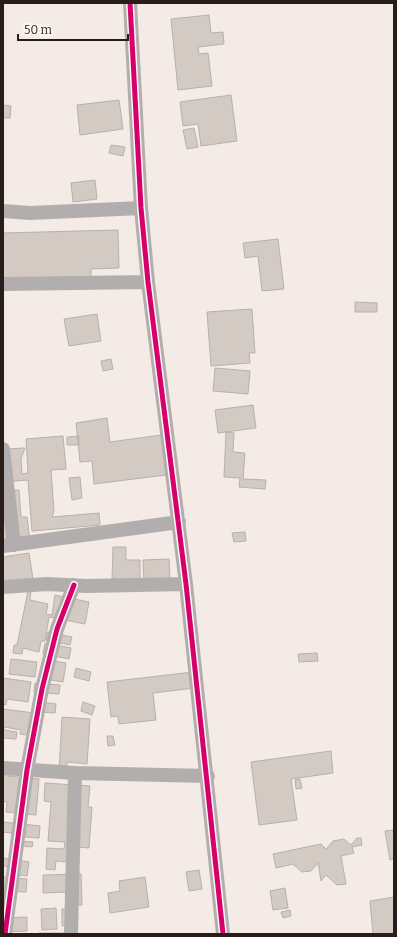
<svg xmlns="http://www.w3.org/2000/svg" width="397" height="937" viewBox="0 0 397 937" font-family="Bitter,serif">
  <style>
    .building { fill: #d3cac3; stroke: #b8b0aa }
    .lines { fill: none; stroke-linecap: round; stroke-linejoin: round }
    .street { stroke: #b3aeae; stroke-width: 14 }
    .cycleway-casing { stroke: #fef7f5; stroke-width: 8 }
    .cycleway { stroke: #d6006c; stroke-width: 5 }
  </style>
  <rect width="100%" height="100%" fill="#f4eae6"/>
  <path class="building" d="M209,15L211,33L223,32L224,44L198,47L199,54L208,53L212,86L178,90L171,19Z
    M231,95L237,141L201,146L198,124L183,126L180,102Z
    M119,100L123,129L80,135L77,105Z
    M3,105L11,106L10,118H3Z
    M194,128L198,147L187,149L183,130Z
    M111,145L125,147L123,156L109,153Z
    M95,180L97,199L73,202L71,183Z
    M118,230L119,268L91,269V277L3,279V233Z
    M278,239L284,289L262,291L258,256L245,258L243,243Z
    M355,302L377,303V312H355Z
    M252,309L255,353H249L250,363L211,366L207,312Z
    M97,314L101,341L69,346L64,319Z
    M111,359L113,369L103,371L101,361Z
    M215,368L250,371L248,394L213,391Z
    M253,405L256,428L218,433L215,410Z
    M107,418L110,442L161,435L166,475L94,484L92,461L80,462L76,423Z
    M226,432L234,433L233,452L245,453L243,479L266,480L265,489L239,487L240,478L224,477Z
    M63,436L66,469L51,470L54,511L52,517L99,513L100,525L32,531L28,480L3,482L5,449L25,448L21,459L22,474L28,473L26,439Z
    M79,436V445H67V437Z
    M80,477L82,498L72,500L69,478Z
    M19,490L21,517H27L30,541L3,543V491Z
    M245,532L246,541L234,542L232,533Z
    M113,547H126V560H140V580L112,579Z
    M29,553L33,579L3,584V557Z
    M169,559L170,580L144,581L143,560Z
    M28,591H31L30,600L48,604L46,614L52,615L55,595L89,602L85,624L49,617L45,641H41L39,652L23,648L22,654L13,653L14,645H17Z
    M48,632L72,637L70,645L46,640Z
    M45,643L71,648L69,659L43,654Z
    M317,653L318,661L299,662L298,654Z
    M11,659L37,662L35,677L9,674Z
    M43,659L66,663L63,682L39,678Z
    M76,668L91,672L89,681L74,677Z
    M193,672L195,688L153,693L156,720L119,724L118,716L111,717L107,682Z
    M3,678L31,682L28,702L7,699L6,705L3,704Z
    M35,683L60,685L59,694L34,692Z
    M41,702L56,704L55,713L40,712Z
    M83,702L95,706L92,715L81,711Z
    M3,709L42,714L39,737L20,734L21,730L4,727V730L17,732L16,739L3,738Z
    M62,717L90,719L87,764L67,762L66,771L59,770Z
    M107,736H113L115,745L108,746Z
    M331,751L333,773L291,779L297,820L259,825L251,762Z
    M3,772L9,773L8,776L39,779L36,815L6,812L7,802L3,801Z
    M300,779L302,788L296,789L295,780Z
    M45,783L90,786L88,807H92L89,848L78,847L77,863L56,861L55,870L46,869L47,848L64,849L65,842L48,841L51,802L44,801Z
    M3,822L40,826L39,838L25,837L26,830L20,841L33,842L32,847L11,845L12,833L3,832Z
    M394,830V859L390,860L385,831Z
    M357,838H361L362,845L352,847L354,853L341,856L346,884L337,885L326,875L321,881L318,863L311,871L302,872L293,864L276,868L273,854L321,844L326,849L333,841L344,839L351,845Z
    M3,858L29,862L27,876L10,874L11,867L3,866Z
    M199,870L202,889L189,891L186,872Z
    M81,874L82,905H67V892L43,893V875Z
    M3,877L27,879L26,892L3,891Z
    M145,877L149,907L110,913L108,893L120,891L119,881Z
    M285,888L288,908L273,910L270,891Z
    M394,897V934H373L370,901Z
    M56,908L57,929L42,930L41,909Z
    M62,909H77V925L62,926Z
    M290,910L291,916L283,918L281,912Z
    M27,917V931L3,932V918Z
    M38,933H72V934H38Z"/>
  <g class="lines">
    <path class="street" d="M130,3L141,208L148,282L186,584L223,934
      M3,211L30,213L141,208
      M3,284L148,282
      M3,449L14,545
      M3,546L179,522
      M3,587L47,584L86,586L186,584
      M3,768L75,773
      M5,934L27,770L42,689L57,629L74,585
      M71,934L75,773L208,776"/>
    <defs>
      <path id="cycleway" d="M130,3L141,208L148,282L186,584L223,934
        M5,934L27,770L42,689L57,629L74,585"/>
    </defs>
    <use href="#cycleway" class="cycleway-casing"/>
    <use href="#cycleway" class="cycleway"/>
  </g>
  <rect width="397" height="937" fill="none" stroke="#281d18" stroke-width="8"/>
  <path d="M18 34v6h110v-6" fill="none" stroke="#281d18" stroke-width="2"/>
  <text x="24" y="34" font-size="12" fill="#281d18" stroke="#fef7f5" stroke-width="3" paint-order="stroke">50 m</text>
</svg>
